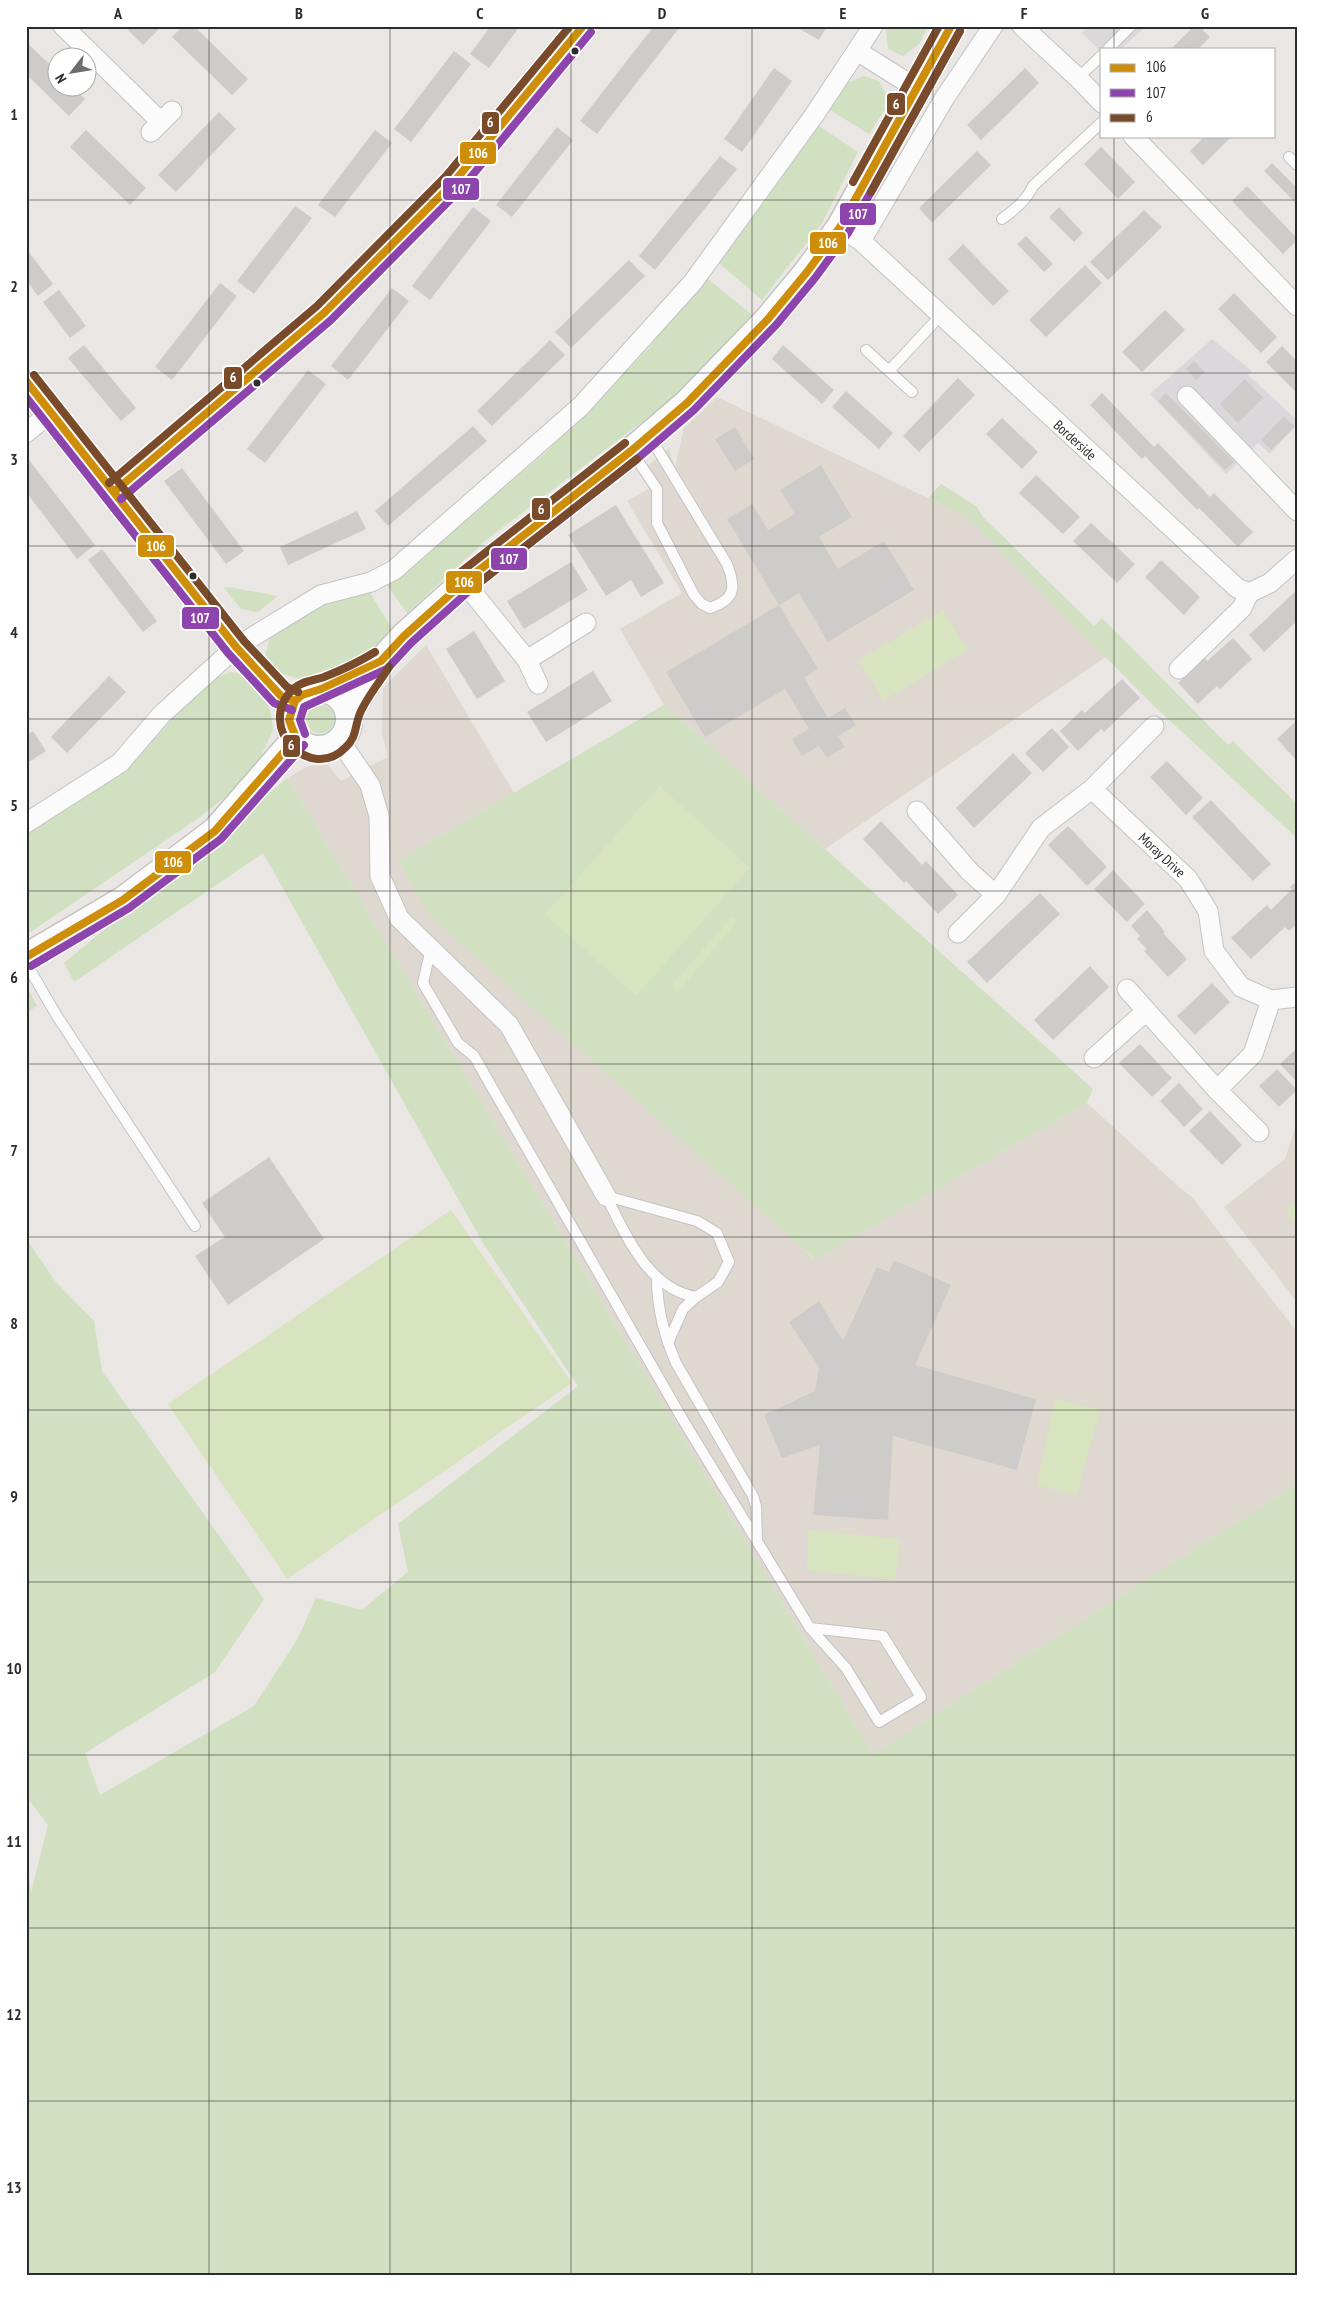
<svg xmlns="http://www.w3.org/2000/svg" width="1323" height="2301" viewBox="0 0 1323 2301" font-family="'PT Sans Narrow',sans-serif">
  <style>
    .industrial { fill: #dad8da }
    .education { fill: #dfd8d0 }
    .green { fill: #d0e0c0 }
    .pitch { fill: #d8e3bf }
    .building { fill: #ceccca }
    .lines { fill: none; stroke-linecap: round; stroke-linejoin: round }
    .lane-casing { stroke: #c4c3c3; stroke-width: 12 }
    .street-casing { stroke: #c4c3c3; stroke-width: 21 }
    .secondary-casing { stroke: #c4c3c3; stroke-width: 29 }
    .lane { stroke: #fcfbfb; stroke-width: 10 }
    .street { stroke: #fcfbfb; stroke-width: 19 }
    .secondary { stroke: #fcfbfb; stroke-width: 26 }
    .bus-1-casing { stroke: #fff; stroke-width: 11 }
    .bus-2-casing { stroke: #fff; stroke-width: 11 }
    .bus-3-casing { stroke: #fff; stroke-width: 11 }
    .bus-1 { stroke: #ce8e09; stroke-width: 8 }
    .bus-2 { stroke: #8e44ad; stroke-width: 8 }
    .bus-3 { stroke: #7a4b2a; stroke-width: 8 }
    .grid { fill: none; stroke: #2c2c2c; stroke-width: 1; stroke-opacity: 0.55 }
    .bus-dot { fill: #2c2c2c; stroke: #fff; stroke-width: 2 }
    .labels { text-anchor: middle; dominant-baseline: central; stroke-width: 5; stroke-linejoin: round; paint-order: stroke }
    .street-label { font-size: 14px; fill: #2c2c2c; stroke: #fff }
    .line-badge { stroke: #fff; stroke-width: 2 }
    .badge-label { font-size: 14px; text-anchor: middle; font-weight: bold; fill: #fff }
    .neatline { fill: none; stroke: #2c2c2c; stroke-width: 2 }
    .grid-label { font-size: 16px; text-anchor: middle; font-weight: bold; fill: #2c2c2c }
  </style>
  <rect width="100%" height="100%" fill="#e9e6e3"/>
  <path class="industrial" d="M1089,26H1146L1121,49H1102V53L1082,33Z
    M1212,339L1252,371L1248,375L1297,420V424L1270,454L1258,443L1226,474L1150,394Z"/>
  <path class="education" d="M717,397L967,517L1107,656L825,849L664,705L620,629L682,593L627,501L654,486L657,479L650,471L643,469L669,449L675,467L684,428Z
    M426,645L514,793L399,860L814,1259L1087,1103L1180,1188L1192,1197L1297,1332V1484L873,1754L287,778L308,766L328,765L341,781L388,757L382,733L383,688Z
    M1297,1123V1302L1224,1207L1285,1159Z"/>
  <path class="green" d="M889,26H928L919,44L903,56L888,49L886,31Z
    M864,76L879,81L890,102L869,134L830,110L846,83Z
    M819,126L858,152L822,223L762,300L719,263Z
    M707,278L752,315L680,393L486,540L407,613L387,585L546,452L646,351Z
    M941,484L976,506L983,517L1094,626L1102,618L1228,745L1233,741L1297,804V838L1153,705L967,517L928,498Z
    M229,587L278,596L258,612L241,609L224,588Z
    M370,593L394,632L369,655L335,672L300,679L274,671L265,656L270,637L299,615L326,603Z
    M231,672L245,675L269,704L273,730L252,775L200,817L26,935V834L126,771L174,717L214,679Z
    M306 719a14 14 0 1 1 28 0a14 14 0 1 1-28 0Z
    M664,705L1093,1089L1087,1103L815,1259L428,914L399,860Z
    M287,778L873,1754L1297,1484V2275H26V1850L31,1893L48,1825L26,1796V1238L55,1281L94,1321L102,1371L264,1599L215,1672L85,1753L100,1795L254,1706L297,1640L316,1598L362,1610L408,1572L398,1524L578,1386L483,1243L263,853L74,982L64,963Z
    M26,985L37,1006L26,1013Z"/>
  <path class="pitch" d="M943,610L967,650L883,701L859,660Z
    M660,786L750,868L636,996L545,914Z
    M731,917L737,922L678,992L671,986Z
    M1297,1202V1224L1286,1210Z
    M451,1210L572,1383L287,1579L168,1404Z
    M1055,1399L1100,1409L1077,1495L1037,1485Z
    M808,1530L900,1539L895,1580L807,1570Z"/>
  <path class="building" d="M124,26H156L159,29L143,45Z
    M183,26H194L248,79L232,95L172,37Z
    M491,26H520L489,68L470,54Z
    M654,26H677L679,28L597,134L580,121Z
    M802,26H827L819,40L800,29Z
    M1194,26H1199L1210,37L1198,49H1171Z
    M26,42L58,72V88H73L85,99L69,116L26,74Z
    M454,51L471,64L411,142L394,129Z
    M774,68L792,81L742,152L724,139Z
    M1025,68L1039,83L981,140L967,125Z
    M219,112L236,129L176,192L158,175Z
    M557,127L573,140L512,217L496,205Z
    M86,130L146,188L130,205L70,147Z
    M375,130L392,143L335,217L318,205Z
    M1205,136H1232L1203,165L1190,151Z
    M1101,147L1135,182L1118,199L1084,164Z
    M977,151L991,165L932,223L919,208Z
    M720,156L737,169L655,270L639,256Z
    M1272,163L1297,188V204L1264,171Z
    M1247,186L1297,238V240L1283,254L1232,201Z
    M295,206L312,218L254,294L237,281Z
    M473,207L491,221L430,300L412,286Z
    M1059,207L1083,233L1074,242L1049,217Z
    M1144,210L1162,227L1108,280L1090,262Z
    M1026,236L1053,264L1044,272L1017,244Z
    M963,244L1009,291L993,306L948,259Z
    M28,251L53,284L38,296L26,280V252Z
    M629,260L645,276L571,348L555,332Z
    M1085,265L1102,283L1046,337L1029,320Z
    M220,283L237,296L172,380L155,367Z
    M392,288L409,301L348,380L331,366Z
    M59,290L86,326L70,338L43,302Z
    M1234,293L1277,337L1261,353L1218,309Z
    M1165,310L1185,330L1142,372L1122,352Z
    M550,340L565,355L492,426L477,411Z
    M84,345L136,408L121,421L68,358Z
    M783,345L834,390L822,404L772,359Z
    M1282,346L1297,361V393L1266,362Z
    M1194,361L1205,372L1196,380L1186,369Z
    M308,370L326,384L265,463L247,449Z
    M958,378L975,395L919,452L903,436Z
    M1245,379L1263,398L1238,423L1220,404Z
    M846,391L893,433L879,449L832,407Z
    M1102,393L1154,447L1158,443L1210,497L1214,493L1253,532L1238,547L1199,508L1197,510L1145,456L1142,459L1090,405Z
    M1166,393L1234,462L1225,470L1158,401Z
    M1284,416L1295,427L1271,450L1261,440Z
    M1002,418L1038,452L1022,469L986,434Z
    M473,426L487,441L388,526L375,511Z
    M735,427L754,459L735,471L715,439Z
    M26,456L95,545L77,559L26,492Z
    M821,465L852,517L819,537L838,569L884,541L914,590L828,642L799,593L779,605L727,519L752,504L768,530L795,514L780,490Z
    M182,468L244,551L226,564L164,481Z
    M1036,475L1080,517L1063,534L1019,493Z
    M616,505L664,583L641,597L631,580L606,596L568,535Z
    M357,511L366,529L288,565L280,547Z
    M1091,523L1135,564L1117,583L1073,541Z
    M102,549L157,621L143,632L88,560Z
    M1161,560L1200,597L1184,615L1145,577Z
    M571,562L588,590L524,629L507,601Z
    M1297,590V621L1264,652L1249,635Z
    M779,605L818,669L804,678L828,718L845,708L856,725L838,736L845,747L827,758L819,746L802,756L792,739L809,729L785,689L705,737L666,672Z
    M474,631L505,681L477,699L446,649Z
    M1233,638L1252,659L1220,689L1217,686L1198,704L1178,683L1205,658L1207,661Z
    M593,671L612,701L546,742L527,712Z
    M109,676L126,692L67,753L51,737Z
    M1122,679L1140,698L1104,732L1101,729L1078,751L1060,731L1082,710L1085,713Z
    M1297,720V761L1277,739Z
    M1052,728L1069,747L1043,772L1025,753Z
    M33,731L46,751L26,764V736Z
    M1013,753L1032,773L974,828L956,808Z
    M1167,761L1203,798L1186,815L1150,777Z
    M1211,800L1271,864L1253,881L1192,817Z
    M881,821L922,865L926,861L958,895L938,914L906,881L904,883L863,839Z
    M1068,826L1107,867L1087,886L1048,845Z
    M1113,870L1145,904L1127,922L1094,889Z
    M1297,881V924L1289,931L1285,927L1251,959L1231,938L1267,905L1271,910L1292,889L1290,887Z
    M1040,893L1060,914L987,983L967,962Z
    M1147,910L1165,932L1163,933L1187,959L1168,977L1144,951L1147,949L1137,939L1140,936L1131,926Z
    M1090,966L1109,987L1053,1040L1034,1020Z
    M1212,983L1230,1002L1195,1035L1177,1016Z
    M1140,1044L1172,1078L1152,1097L1119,1063Z
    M1297,1048V1082L1280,1064Z
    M1277,1069L1297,1090L1279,1107L1259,1086Z
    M1179,1083L1203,1109L1184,1127L1160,1101Z
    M1210,1111L1242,1145L1222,1165L1189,1131Z
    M269,1157L324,1239L228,1305L195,1256L225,1237L202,1203Z
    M894,1260L951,1285L915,1365L1036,1399L1017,1470L893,1436L888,1520L813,1515L820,1445L782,1458L764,1415L815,1391L819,1367L789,1322L819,1301L843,1341L877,1267L889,1272Z"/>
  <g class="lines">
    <defs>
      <path id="lane" d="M1108,49L1131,26
        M1078,78L1102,55
        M1289,157L1297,165
        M1002,219C1015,209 1026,201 1033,186L1102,122
        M866,350L912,392
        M889,371L941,315
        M631,451L657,489V523L694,595L702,604L710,608C736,599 736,587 727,564L650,437
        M431,948L423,983L458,1043L474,1056L683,1420L810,1628L846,1668L879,1722L921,1697L883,1636L810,1628
        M26,963L57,1016L195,1226
        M606,1196L697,1221L717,1233L729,1262L718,1282L696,1297C648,1289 626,1235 606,1196Z
        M657,1279C657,1309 664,1335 676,1363L753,1496L756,1506L757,1541
        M668,1343L683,1309L696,1297"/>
      <path id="street" d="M63,26L161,122
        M1022,26L1078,78L1102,103
        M857,51L916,88
        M151,132L172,111
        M1133,136L1297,306
        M840,227L861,241L1237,588L1249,593L1270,583L1297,559
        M861,241L944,99L993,26
        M26,381L236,647L281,696L295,701
        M1187,396L1297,511
        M26,433L50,413
        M115,491L324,313L453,183L583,26
        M464,582L527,660L586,623
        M527,660L538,684
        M1179,669L1242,608L1249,593
        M340,741L370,785L379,816L380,876L399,918L509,1025L606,1196
        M1092,789L1188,879L1208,911L1214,951L1241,987L1271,1000L1297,997
        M917,811L970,872L996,895
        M26,823L120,763L161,715L236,647L321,595L371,582L394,570L581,406L693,282L815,114L873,26
        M958,933L996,895L1041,828L1092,789L1154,726
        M1127,989L1217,1090L1259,1132
        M1094,1058L1146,1011
        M1217,1090L1253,1054L1271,1000"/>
      <path id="secondary" d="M321,689L381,661
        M289 719a30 30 0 1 1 60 0a30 30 0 1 1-60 0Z
        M349,713L381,661L404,636L464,582L631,451L687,403L768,319L807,272L840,227L951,26
        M26,957L123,900L215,831L296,738"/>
    </defs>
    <use href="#lane" class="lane-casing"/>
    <use href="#street" class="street-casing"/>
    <use href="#secondary" class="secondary-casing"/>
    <use href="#lane" class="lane"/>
    <use href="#street" class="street"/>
    <use href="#secondary" class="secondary"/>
    <defs>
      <path id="bus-1" d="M26,381L236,647L281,696L295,701
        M115,491L324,313L453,183L583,26
        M296,738L289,720L295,701L302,695L321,689L381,661L404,636L464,582L631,451L687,403L768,319L807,272L840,227L951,26
        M26,957L123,900L215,831L296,738"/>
      <path id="bus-2" d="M26,397L228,653L274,703L292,710
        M121,499L331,320L461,189L591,32
        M305,734L300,720L304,707L387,669L411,643L470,590L637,459L694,410L776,325L815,278L848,233L960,31
        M31,966L129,908L221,839L304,745"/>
      <path id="bus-3" d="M853,182L939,26
        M871,192L960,31
        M34,375L244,641L287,687L298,692
        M109,483L317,306L446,176L570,26
        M457,575L625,443
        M470,590L637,459
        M375,652C359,662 342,670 324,677C313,681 301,681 293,689C254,727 311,784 346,747C356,738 355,727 359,716C364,701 380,682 389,667"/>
    </defs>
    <use href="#bus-1" class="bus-1-casing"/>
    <use href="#bus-2" class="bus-2-casing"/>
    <use href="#bus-3" class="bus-3-casing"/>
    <use href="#bus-1" class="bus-1"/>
    <use href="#bus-2" class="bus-2"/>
    <use href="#bus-3" class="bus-3"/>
  </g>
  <path class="grid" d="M209,26V2275M390,26V2275M571,26V2275M752,26V2275M933,26V2275M1114,26V49M1114,136V2275M26,200H1297M26,373H1297M26,546H1297M26,719H1297M26,891H1297M26,1064H1297M26,1237H1297M26,1410H1297M26,1582H1297M26,1755H1297M26,1928H1297M26,2101H1297"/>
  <g class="bus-dot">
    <circle cx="575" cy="51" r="4.5"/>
    <circle cx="257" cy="383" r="4.5"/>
    <circle cx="193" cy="576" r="4.5"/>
  </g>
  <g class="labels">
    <g class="street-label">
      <text transform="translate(1075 440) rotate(42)">Borderside</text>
      <text transform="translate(1162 855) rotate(43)">Moray Drive</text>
    </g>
  </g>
  <g class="line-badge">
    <rect x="886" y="92" width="20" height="24" rx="5" fill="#7a4b2a"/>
    <rect x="481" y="111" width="19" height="24" rx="5" fill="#7a4b2a"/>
    <rect x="459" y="141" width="38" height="24" rx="5" fill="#ce8e09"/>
    <rect x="442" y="177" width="38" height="24" rx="5" fill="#8e44ad"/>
    <rect x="839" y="202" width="38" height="24" rx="5" fill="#8e44ad"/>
    <rect x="809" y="231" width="38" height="24" rx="5" fill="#ce8e09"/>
    <rect x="223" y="366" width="20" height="24" rx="5" fill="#7a4b2a"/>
    <rect x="531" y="497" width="20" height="24" rx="5" fill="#7a4b2a"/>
    <rect x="137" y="534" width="38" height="24" rx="5" fill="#ce8e09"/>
    <rect x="490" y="547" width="38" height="24" rx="5" fill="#8e44ad"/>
    <rect x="445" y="570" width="38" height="24" rx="5" fill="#ce8e09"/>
    <rect x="181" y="606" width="39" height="24" rx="5" fill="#8e44ad"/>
    <rect x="282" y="734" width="19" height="24" rx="5" fill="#7a4b2a"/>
    <rect x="154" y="850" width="38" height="24" rx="5" fill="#ce8e09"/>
  </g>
  <g class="badge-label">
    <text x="896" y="109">6</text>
    <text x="490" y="127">6</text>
    <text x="478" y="158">106</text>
    <text x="461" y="194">107</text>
    <text x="858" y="219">107</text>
    <text x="828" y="248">106</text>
    <text x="233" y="382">6</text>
    <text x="541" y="514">6</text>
    <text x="156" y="551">106</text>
    <text x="509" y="564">107</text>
    <text x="464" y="587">106</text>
    <text x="200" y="623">107</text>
    <text x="291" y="750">6</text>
    <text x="173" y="867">106</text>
  </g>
  <rect width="1323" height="2301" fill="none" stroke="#ffffff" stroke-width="55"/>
  <rect x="1100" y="48" width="175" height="90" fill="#ffffff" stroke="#ababab"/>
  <rect x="1110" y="64" width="25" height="8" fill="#ce8e09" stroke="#ababab"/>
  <text x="1146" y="72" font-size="15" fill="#2c2c2c">106</text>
  <rect x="1110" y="89" width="25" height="8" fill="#8e44ad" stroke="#ababab"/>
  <text x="1146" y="98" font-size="15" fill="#2c2c2c">107</text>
  <rect x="1110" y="114" width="25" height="8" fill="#7a4b2a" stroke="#ababab"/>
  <text x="1146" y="122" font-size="15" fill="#2c2c2c">6</text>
  <g transform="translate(72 72) rotate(239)"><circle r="24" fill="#ffffff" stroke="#ababab"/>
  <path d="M0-4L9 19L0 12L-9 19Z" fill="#6e6d6c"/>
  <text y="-8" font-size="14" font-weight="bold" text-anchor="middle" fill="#2c2c2c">N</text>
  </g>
  <rect x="28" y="28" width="1268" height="2246" class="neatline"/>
  <g class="grid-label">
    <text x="118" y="19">A</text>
    <text x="299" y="19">B</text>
    <text x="480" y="19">C</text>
    <text x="662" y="19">D</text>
    <text x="843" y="19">E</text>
    <text x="1024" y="19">F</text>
    <text x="1205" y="19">G</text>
    <text x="14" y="120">1</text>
    <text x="14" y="292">2</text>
    <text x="14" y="465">3</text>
    <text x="14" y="638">4</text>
    <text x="14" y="811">5</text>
    <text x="14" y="983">6</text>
    <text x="14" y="1156">7</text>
    <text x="14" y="1329">8</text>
    <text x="14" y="1502">9</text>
    <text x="14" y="1674">10</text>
    <text x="14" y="1847">11</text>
    <text x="14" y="2020">12</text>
    <text x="14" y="2193">13</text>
  </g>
</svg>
